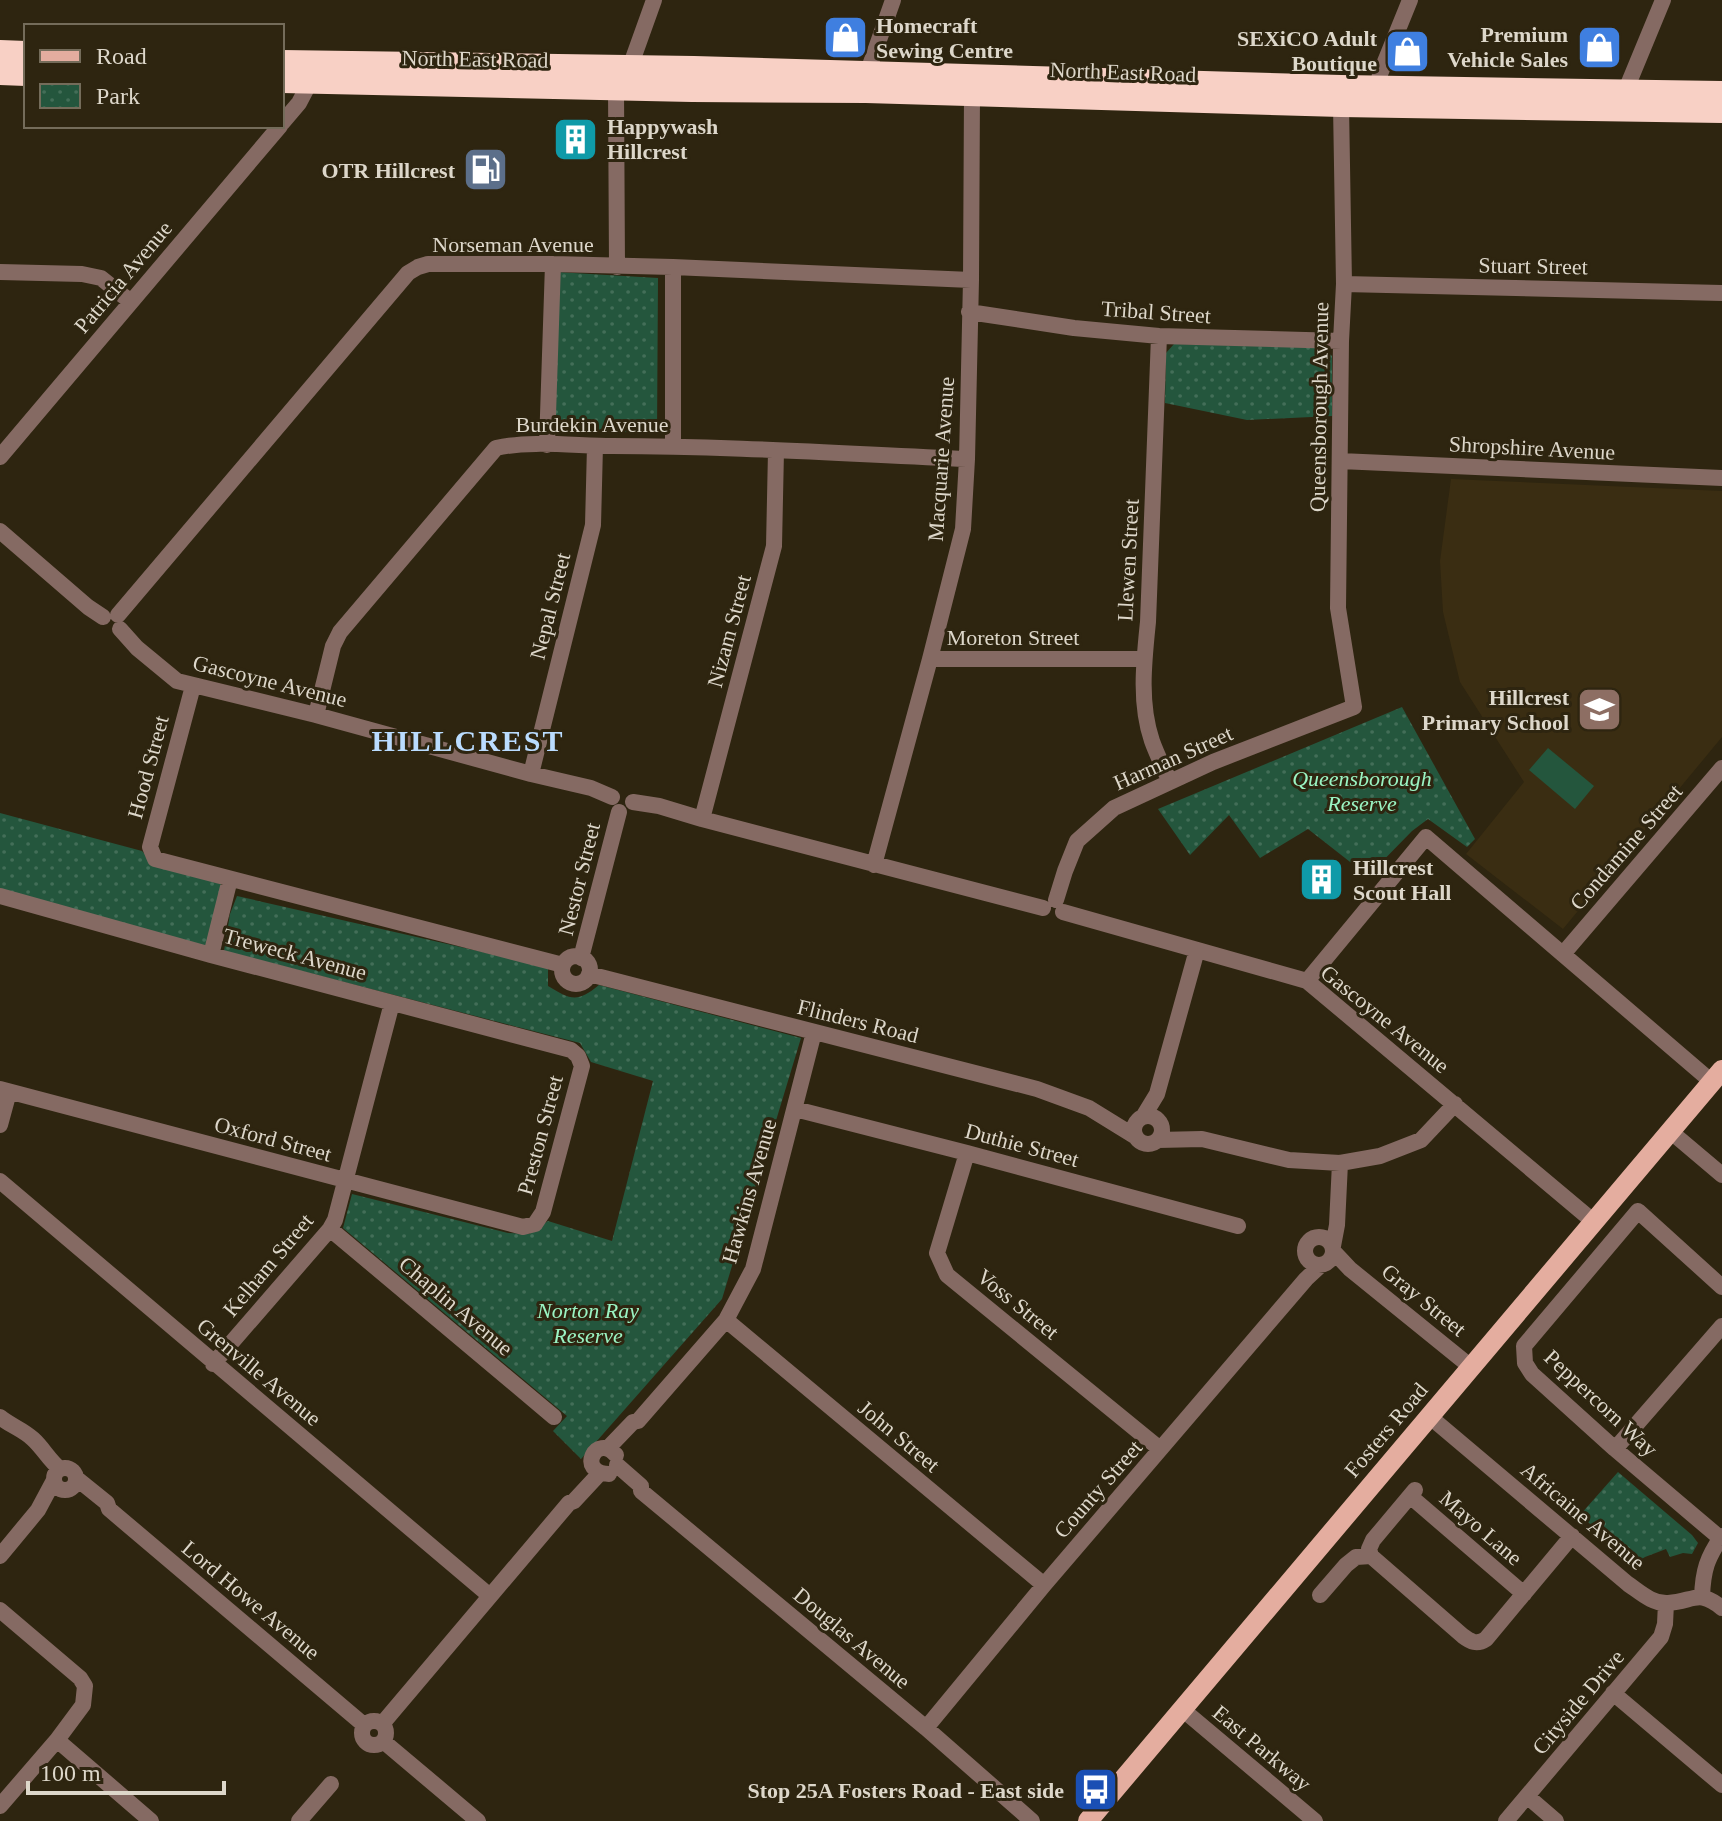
<svg xmlns="http://www.w3.org/2000/svg" width="1722" height="1821" viewBox="0 0 1722 1821" font-family="'Times New Roman',serif">
  <style>
    .built { fill: #3a2d12 }
    .park { fill: url(#park-dots) }
    .pitch { fill: #24563d }
    .lines { fill: none; stroke-linecap: round; stroke-linejoin: round }
    .minor { stroke: #856a63; stroke-width: 16 }
    .major { stroke: #e4ad9f; stroke-width: 20 }
    .highway { stroke: #f8d0c5; stroke-width: 24 }
    .labels { text-anchor: middle; dominant-baseline: central; stroke-width: 6; stroke-linejoin: round; paint-order: stroke }
    .poi-label { font-size: 22px; font-weight: bold; fill: #ddd7ca; stroke: #2e2510; text-anchor: end }
    .street-label { font-size: 22px; fill: #ddd7ca; stroke: #2e2510 }
    .park-label { font-size: 22px; font-style: italic; fill: #9af4c3; stroke: #2e2510 }
    .district-label { font-size: 30px; font-weight: bold; letter-spacing: 2px; fill: #badcff; stroke: #2e2510 }
  </style>
  <defs>
    <pattern id="park-dots" width="8" height="8" patternUnits="userSpaceOnUse" patternTransform="scale(2)"><rect width="8" height="8" fill="#24563d"/><path d="M2 2h.1M6 6h.1" fill="none" stroke="#436e58" stroke-width="1.8" stroke-linecap="round"/></pattern>
  </defs>
  <rect width="100%" height="100%" fill="#2e2510"/>
  <path class="built" d="M1451,479L1722,491V737L1563,929L1466,854L1524,782L1460,682L1443,612L1440,561Z"/>
  <path class="park" d="M556,272L658,278L657,433L552,430Z
    M1174,344L1323,347L1332,356V416L1247,420L1165,403L1166,353Z
    M1402,707L1475,839L1467,847L1428,819L1412,831L1368,876L1308,829L1260,858L1229,815L1190,855L1158,809Z
    M0,813L142,851L154,864L221,884L207,949L0,889Z
    M237,896L548,967V986C571,1000 577,1003 599,985L801,1038L722,1299L581,1459L553,1431L567,1416L343,1228L352,1194L508,1233L529,1234L548,1221L612,1241L653,1081L591,1062L580,1043L224,951L230,914Z
    M1618,1472L1692,1535L1698,1543L1692,1554L1683,1553L1670,1557L1666,1549L1645,1557L1637,1562L1628,1557L1580,1515Z"/>
  <path class="pitch" d="M1548,748L1594,786L1575,809L1529,770Z"/>
  <g class="lines">
    <path class="minor" d="M630,67L654,0
      M867,74L893,0
      M1378,87L1380,74L1410,0
      M616,88L617,267
      M1625,92L1663,0
      M282,123L299,103L310,82
      M673,267V446
      M0,272L82,274L101,278L131,302
      M1344,284L1722,293
      M969,312L1074,328L1159,336L1341,341
      M1159,336L1148,622C1144,661 1139,703 1152,741C1157,755 1164,769 1170,782
      M547,445L553,264
      M0,457L280,126
      M1340,461L1722,478
      M0,531L88,607L103,617
      M118,615L408,273L418,267L428,264H553L673,267L971,280
      M120,629L137,648L177,681L316,715L531,774L591,788L612,797
      M930,659H1144
      M193,686L150,847L155,859L563,965
      M316,715L333,646L340,632L496,448C530,440 577,446 612,446C731,446 849,454 967,459
      M531,774L593,525L595,446
      M633,802L659,806L702,819L1043,908
      M702,819L774,546L776,451
      M874,865L930,659L963,529L967,459L971,280L972,93
      M0,896L211,955L571,1050L578,1056L582,1066L543,1212L535,1224L523,1227L0,1089
      M1056,900L1065,871L1077,841L1114,808L1213,762L1354,707L1338,608L1341,341L1344,284L1341,105
      M1063,912L1307,981L1594,1222
      M1563,954L1722,768
      M211,955L230,879
      M562 970a14 14 0 1 1 28 0a14 14 0 1 1-28 0Z
      M581,958L619,812
      M589,974L1037,1089L1089,1108L1136,1137
      M1307,981L1426,837L1712,1082
      M795,1109L967,1153L1238,1226
      M1134 1130a14 14 0 1 1 28 0a14 14 0 1 1-28 0Z
      M1143,1117L1157,1094L1197,950
      M0,1125L9,1092
      M1670,1131L1722,1175
      M1158,1140L1202,1139L1289,1160L1340,1163L1380,1156L1421,1140L1455,1104
      M967,1153L937,1253L947,1275L1160,1449
      M0,1181L490,1596
      M330,1229L554,1417
      M1305 1251a14 14 0 1 1 28 0a14 14 0 1 1-28 0Z
      M1333,1246L1337,1225L1340,1163
      M1334,1252L1350,1269L1471,1367
      M726,1320L1044,1585
      M213,1364L330,1229L335,1220L392,1003
      M1429,1416L1628,1584C1640,1592 1652,1604 1668,1603C1693,1602 1698,1588 1722,1608
      M0,1417C11,1426 22,1429 33,1439C43,1448 49,1460 60,1469
      M608,1448L633,1422L638,1421L726,1320L753,1269L814,1032
      M1615,1449L1722,1326
      M617,1465L641,1486V1491L926,1728L1032,1821
      M54 1479a11 11 0 1 1 22 0a11 11 0 1 1-22 0Z
      M609,1474C576,1473 596,1432 616,1455
      M76,1478L107,1503L109,1509L364,1725
      M1415,1490L1373,1540L1369,1549L1371,1556L1463,1636C1471,1642 1477,1645 1486,1639L1572,1536
      M1410,1496L1524,1594
      M1720,1538L1615,1449L1532,1374L1525,1363L1524,1346L1638,1211L1722,1287
      M0,1556L38,1510L53,1482
      M1320,1595L1346,1565L1356,1557L1371,1556
      M1702,1597C1703,1570 1707,1558 1722,1536
      M0,1610L80,1678L85,1686L83,1705L57,1740L0,1806
      M1613,1693L1722,1785
      M1182,1709L1315,1821
      M362 1733a12 12 0 1 1 24 0a12 12 0 1 1-24 0Z
      M382,1724L569,1503L574,1501L600,1473
      M926,1728L1044,1585L1306,1279L1320,1266
      M57,1740L151,1821
      M383,1741L478,1821
      M1527,1796L1556,1821
      M299,1821L331,1784
      M1506,1821L1661,1637L1665,1624L1666,1603"/>
    <path class="major" d="M1088,1821L1722,1070"/>
    <path class="highway" d="M0,52L26,53
      M282,62L694,68L1341,87L1722,93
      M0,73L26,74
      M282,81L692,90L866,91L1341,105L1722,111"/>
  </g>
  <defs>
    <symbol id="shop-square" viewBox="-11 -11 22 22"><rect x="-9" y="-9" width="18" height="18" rx="4" fill="#3f7fe0" stroke="#2e2510"/><path d="M-5-2.5h2.3a2.7 3.5 0 0 1 5.4 0H5L5.5 6h-11ZM-1.5-2.5h3a1.5 2.3 0 0 0-3 0Z" fill="#fff"/></symbol>
    <symbol id="building-square" viewBox="-11 -11 22 22"><rect x="-9" y="-9" width="18" height="18" rx="4" fill="#0f9aa8" stroke="#2e2510"/><path d="M-4-6H4V6H1V3H-1V6H-4ZM-2.5-4.3h1.7v1.8h-1.7ZM.8-4.3h1.7v1.8H.8ZM-2.5-1h1.7V.8h-1.7ZM.8-1h1.7V.8H.8Z" fill="#fff"/></symbol>
    <symbol id="fuel-square" viewBox="-11 -11 22 22"><rect x="-9" y="-9" width="18" height="18" rx="4" fill="#5c6f8a" stroke="#2e2510"/><path d="M-5.5-6h7V0h2V4h1.3V-2.5L3-4.5l.8-.8L6-3V5H2.5V1h-1V6h-7ZM-4.2-4.7v3.2H.2V-4.7Z" fill="#fff"/></symbol>
    <symbol id="school-square" viewBox="-11 -11 22 22"><rect x="-9" y="-9" width="18" height="18" rx="4" fill="#8d6e63" stroke="#2e2510"/><path d="M0-5L7-2L0 1L-7-2ZM-4 1L0 2.5L4 1V4Q0 6-4 4Z" fill="#fff"/></symbol>
    <symbol id="bus-square" viewBox="-11 -11 22 22"><rect x="-9" y="-9" width="18" height="18" rx="4" fill="#1a4fb4" stroke="#2e2510"/><path d="M-5-6H5V4H4V6H2V4H-2V6H-4V4H-5ZM-3.5-4V0h7V-4ZM-3.5 1.2v1.5H-2V1.2ZM2 1.2v1.5H3.5V1.2Z" fill="#fff"/></symbol>
  </defs>
  <g fill-rule="evenodd">
    <use href="#shop-square" x="820" y="12" width="51" height="51"/>
    <use href="#shop-square" x="1574" y="22" width="51" height="51"/>
    <use href="#shop-square" x="1382" y="26" width="51" height="51"/>
    <use href="#building-square" x="550" y="114" width="51" height="51"/>
    <use href="#fuel-square" x="460" y="144" width="51" height="51"/>
    <use href="#school-square" x="1574" y="684" width="51" height="51"/>
    <use href="#building-square" x="1296" y="854" width="51" height="51"/>
    <use href="#bus-square" x="1070" y="1764" width="51" height="51"/>
  </g>
  <g class="labels">
    <g class="poi-label">
      <text x="876" y="25" text-anchor="start">Homecraft<tspan x="876" dy="25">Sewing Centre</tspan></text>
      <text x="1568" y="34">Premium<tspan x="1568" dy="25">Vehicle Sales</tspan></text>
      <text x="1377" y="38">SEXiCO Adult<tspan x="1377" dy="25">Boutique</tspan></text>
      <text x="607" y="126" text-anchor="start">Happywash<tspan x="607" dy="25">Hillcrest</tspan></text>
      <text x="455" y="170">OTR Hillcrest</text>
      <text x="1569" y="697">Hillcrest<tspan x="1569" dy="25">Primary School</tspan></text>
      <text x="1353" y="867" text-anchor="start">Hillcrest<tspan x="1353" dy="25">Scout Hall</tspan></text>
      <text x="1064" y="1790">Stop 25A Fosters Road - East side</text>
    </g>
    <g class="street-label">
      <text transform="translate(475 59) rotate(1)">North East Road</text>
      <text transform="translate(1123 72) rotate(2)">North East Road</text>
      <text x="513" y="244">Norseman Avenue</text>
      <text transform="translate(1533 266) rotate(1)">Stuart Street</text>
      <text transform="translate(123 277) rotate(-50)">Patricia Avenue</text>
      <text transform="translate(1156 312) rotate(4)">Tribal Street</text>
      <text transform="translate(1319 407) rotate(-89)">Queensborough Avenue</text>
      <text x="592" y="424">Burdekin Avenue</text>
      <text transform="translate(1532 448) rotate(3)">Shropshire Avenue</text>
      <text transform="translate(941 459) rotate(-86)">Macquarie Avenue</text>
      <text transform="translate(1128 560) rotate(-87)">Llewen Street</text>
      <text transform="translate(550 606) rotate(-76)">Nepal Street</text>
      <text transform="translate(729 631) rotate(-75)">Nizam Street</text>
      <text x="1013" y="637">Moreton Street</text>
      <text transform="translate(270 681) rotate(14)">Gascoyne Avenue</text>
      <text transform="translate(1173 758) rotate(-24)">Harman Street</text>
      <text transform="translate(148 767) rotate(-75)">Hood Street</text>
      <text transform="translate(1626 847) rotate(-49)">Condamine Street</text>
      <text transform="translate(579 879) rotate(-76)">Nestor Street</text>
      <text transform="translate(295 954) rotate(15)">Treweck Avenue</text>
      <text transform="translate(1385 1019) rotate(39)">Gascoyne Avenue</text>
      <text transform="translate(858 1021) rotate(14)">Flinders Road</text>
      <text transform="translate(540 1135) rotate(-75)">Preston Street</text>
      <text transform="translate(273 1139) rotate(15)">Oxford Street</text>
      <text transform="translate(1022 1145) rotate(15)">Duthie Street</text>
      <text transform="translate(749 1191) rotate(-74)">Hawkins Avenue</text>
      <text transform="translate(268 1265) rotate(-50)">Kelham Street</text>
      <text transform="translate(1424 1300) rotate(39)">Gray Street</text>
      <text transform="translate(1018 1304) rotate(39)">Voss Street</text>
      <text transform="translate(456 1306) rotate(40)">Chaplin Avenue</text>
      <text transform="translate(259 1372) rotate(40)">Grenville Avenue</text>
      <text transform="translate(1601 1403) rotate(43)">Peppercorn Way</text>
      <text transform="translate(1386 1430) rotate(-50)">Fosters Road</text>
      <text transform="translate(899 1436) rotate(40)">John Street</text>
      <text transform="translate(1098 1489) rotate(-49)">County Street</text>
      <text transform="translate(1583 1516) rotate(40)">Africaine Avenue</text>
      <text transform="translate(1481 1528) rotate(41)">Mayo Lane</text>
      <text transform="translate(251 1600) rotate(40)">Lord Howe Avenue</text>
      <text transform="translate(852 1638) rotate(40)">Douglas Avenue</text>
      <text transform="translate(1578 1702) rotate(-50)">Cityside Drive</text>
      <text transform="translate(1262 1748) rotate(40)">East Parkway</text>
    </g>
    <g class="park-label">
      <text x="1362" y="778">Queensborough<tspan x="1362" dy="25">Reserve</tspan></text>
      <text x="588" y="1310">Norton Ray<tspan x="588" dy="25">Reserve</tspan></text>
    </g>
    <g class="district-label">
      <text x="468" y="740">HILLCREST</text>
    </g>
  </g>
  <rect x="24" y="24" width="260" height="104" fill="#2e2510" stroke="#746c5a" stroke-width="2"/>
  <rect x="40" y="50" width="40" height="12" fill="#e4ad9f" stroke="#746c5a" stroke-width="2"/>
  <text x="96" y="64" font-size="24" fill="#ddd7ca">Road</text>
  <rect x="40" y="84" width="40" height="24" fill="url(#park-dots)" stroke="#746c5a" stroke-width="2"/>
  <text x="96" y="104" font-size="24" fill="#ddd7ca">Park</text>
  <path d="M28 1781v12h196v-12" fill="none" stroke="#ddd7ca" stroke-width="4"/>
  <text x="40" y="1781" font-size="24" fill="#ddd7ca" stroke="#2e2510" stroke-width="6" paint-order="stroke">100 m</text>
</svg>
